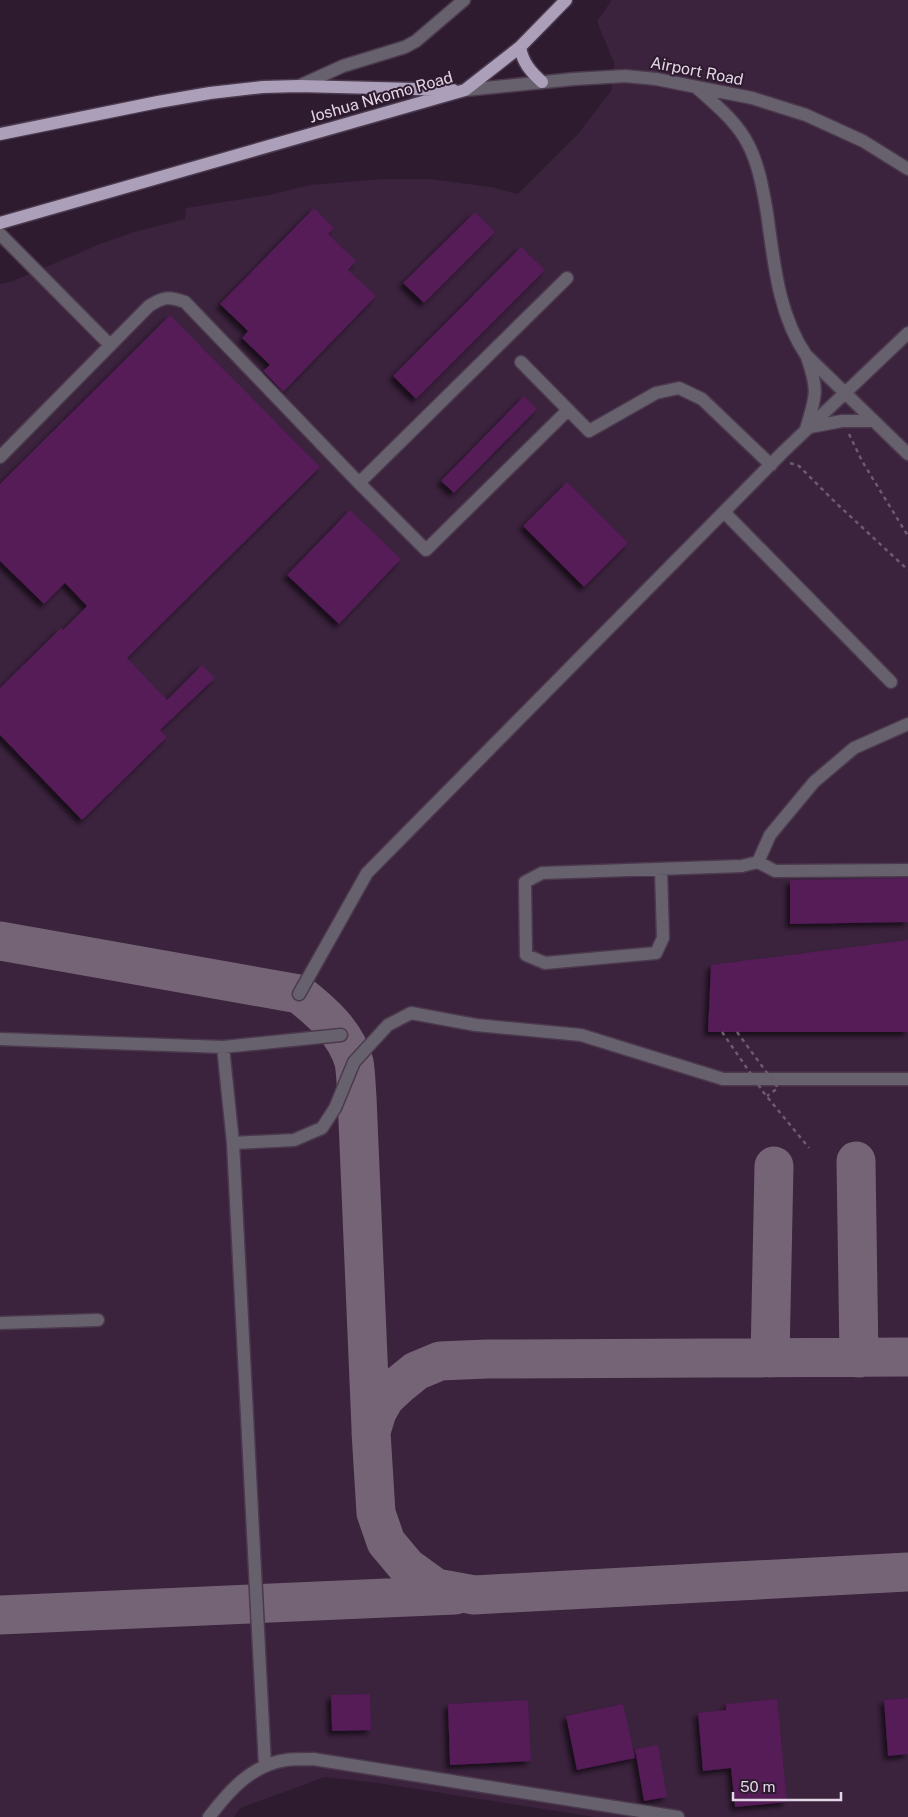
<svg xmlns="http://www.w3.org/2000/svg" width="908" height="1817" viewBox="0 0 908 1817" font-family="'Public Sans',sans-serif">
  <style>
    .built { fill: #3b223d }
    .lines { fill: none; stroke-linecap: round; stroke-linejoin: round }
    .taxiway { stroke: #746476; stroke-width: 39 }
    .building { fill: #541b59; filter: url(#shadow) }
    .minor-casing { stroke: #4b394d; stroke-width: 15 }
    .major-casing { stroke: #4b394d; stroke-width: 15 }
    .path { stroke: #6c5b6d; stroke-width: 2.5; stroke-dasharray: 4 4; stroke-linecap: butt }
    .minor { stroke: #67616e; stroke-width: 12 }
    .major { stroke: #ab9fba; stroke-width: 12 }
    .path-bridge { stroke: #6c5b6d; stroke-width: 2.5; stroke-dasharray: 4 4; stroke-linecap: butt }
    .labels { text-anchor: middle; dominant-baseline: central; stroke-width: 4; stroke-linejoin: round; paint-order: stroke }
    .street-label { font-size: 16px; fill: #e3d6e4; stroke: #2e1b30 }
  </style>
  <defs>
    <filter id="shadow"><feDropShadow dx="-4" dy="4" stdDeviation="2.5" flood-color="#0009"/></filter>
  </defs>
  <rect width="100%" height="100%" fill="#2e1b30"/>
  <path class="built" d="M612,0H908V1817H594L378,1783L325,1777L240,1808L234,1817H0V284L13,281L100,244L134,232L185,219L186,208L269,195L310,185L382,179H429L491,187L518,194L578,134L611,91L614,63L597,21Z"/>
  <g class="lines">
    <path class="taxiway" d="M0,941L299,994C323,1013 345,1032 354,1062C356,1073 356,1086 357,1097L371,1428
      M856,1161L859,1358
      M908,1357L487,1359L440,1361L416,1371L400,1384L385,1398L377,1412L371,1432L376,1513L386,1542L407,1567L436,1588L474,1595L908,1572
      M770,1358L774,1166
      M0,1615L455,1595"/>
  </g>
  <path class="building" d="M314,208L334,228L328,234L356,261L348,270L376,296L283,392L263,371L270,365L242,338L248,331L220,304Z
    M475,212L495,232L424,303L403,283Z
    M521,247L545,270L416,399L393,376Z
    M170,315L320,467L127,658L167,700L202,665L215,678L160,730L167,737L82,820L0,735V688L61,628L63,630L87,606L65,583L44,604L0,561V484Z
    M524,396L537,409L454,493L441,481Z
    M567,482L628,543L584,587L523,526Z
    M350,510L401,559L339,624L287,575Z
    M908,878V922L790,924V880Z
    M908,940V1032H708L711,965Z
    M370,1694L371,1730L332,1731L331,1695Z
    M908,1698V1754L888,1756L884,1700Z
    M777,1699L787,1802L735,1807L731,1768L703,1771L698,1713L726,1710V1704Z
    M528,1700L531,1761L450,1765L448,1704Z
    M623,1704L635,1758L577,1770L566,1716Z
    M658,1745L667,1797L644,1801L635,1749Z"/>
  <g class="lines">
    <defs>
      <path id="minor" d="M299,86L343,66L405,47L416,41L464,0
        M697,88C716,105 736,121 748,144C759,165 763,190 767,213C774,262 778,314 806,355L908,454
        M465,90L574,79L625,76L656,79L752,98L806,115L863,141L908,169
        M0,234L110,345
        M521,362L589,431L656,393L679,388L702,399L771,465
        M810,427L842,421H872
        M806,429C816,395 819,392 807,357
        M0,457L149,306C163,297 168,296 185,302L359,483L426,550L568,410
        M359,483L567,278
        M724,512L891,682
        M758,862L775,871L908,870
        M661,869L663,938L656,953L545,963L526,955L525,882L542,873L742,866L758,862L770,835L814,782L854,748L908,724
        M299,994L367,873L783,452L908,333
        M0,1039L223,1047L341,1035
        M223,1047L233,1143L265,1766
        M233,1143L294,1140L322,1128L335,1108L354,1062L388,1025L411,1013L476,1025L581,1035L723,1079H908
        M0,1323L98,1320
        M209,1817C229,1791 251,1765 286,1760C294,1759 304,1759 313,1759L678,1817"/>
      <path id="major" d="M520,47C523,63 530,71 542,82
        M0,134L158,102L210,93L263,87L299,86L453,90
        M0,223L465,90L520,47L566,0"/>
    </defs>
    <use href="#minor" class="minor-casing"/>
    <use href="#major" class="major-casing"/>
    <path class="path" d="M849,434L862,461L908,536
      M790,463L799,466L836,503L908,570"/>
    <use href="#minor" class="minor"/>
    <use href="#major" class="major"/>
    <path class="path-bridge" d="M722,1032L764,1093L809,1148
      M737,1032L778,1088L767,1096"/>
  </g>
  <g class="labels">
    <g class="street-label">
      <text transform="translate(697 71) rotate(11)">Airport Road</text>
      <text transform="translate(381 97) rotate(-16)">Joshua Nkomo Road</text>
    </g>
  </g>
  <path d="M733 1792v8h108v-8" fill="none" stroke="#e3d6e4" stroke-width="2.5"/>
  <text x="740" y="1792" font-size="15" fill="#e3d6e4" stroke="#2e1b30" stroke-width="4" paint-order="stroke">50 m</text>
</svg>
